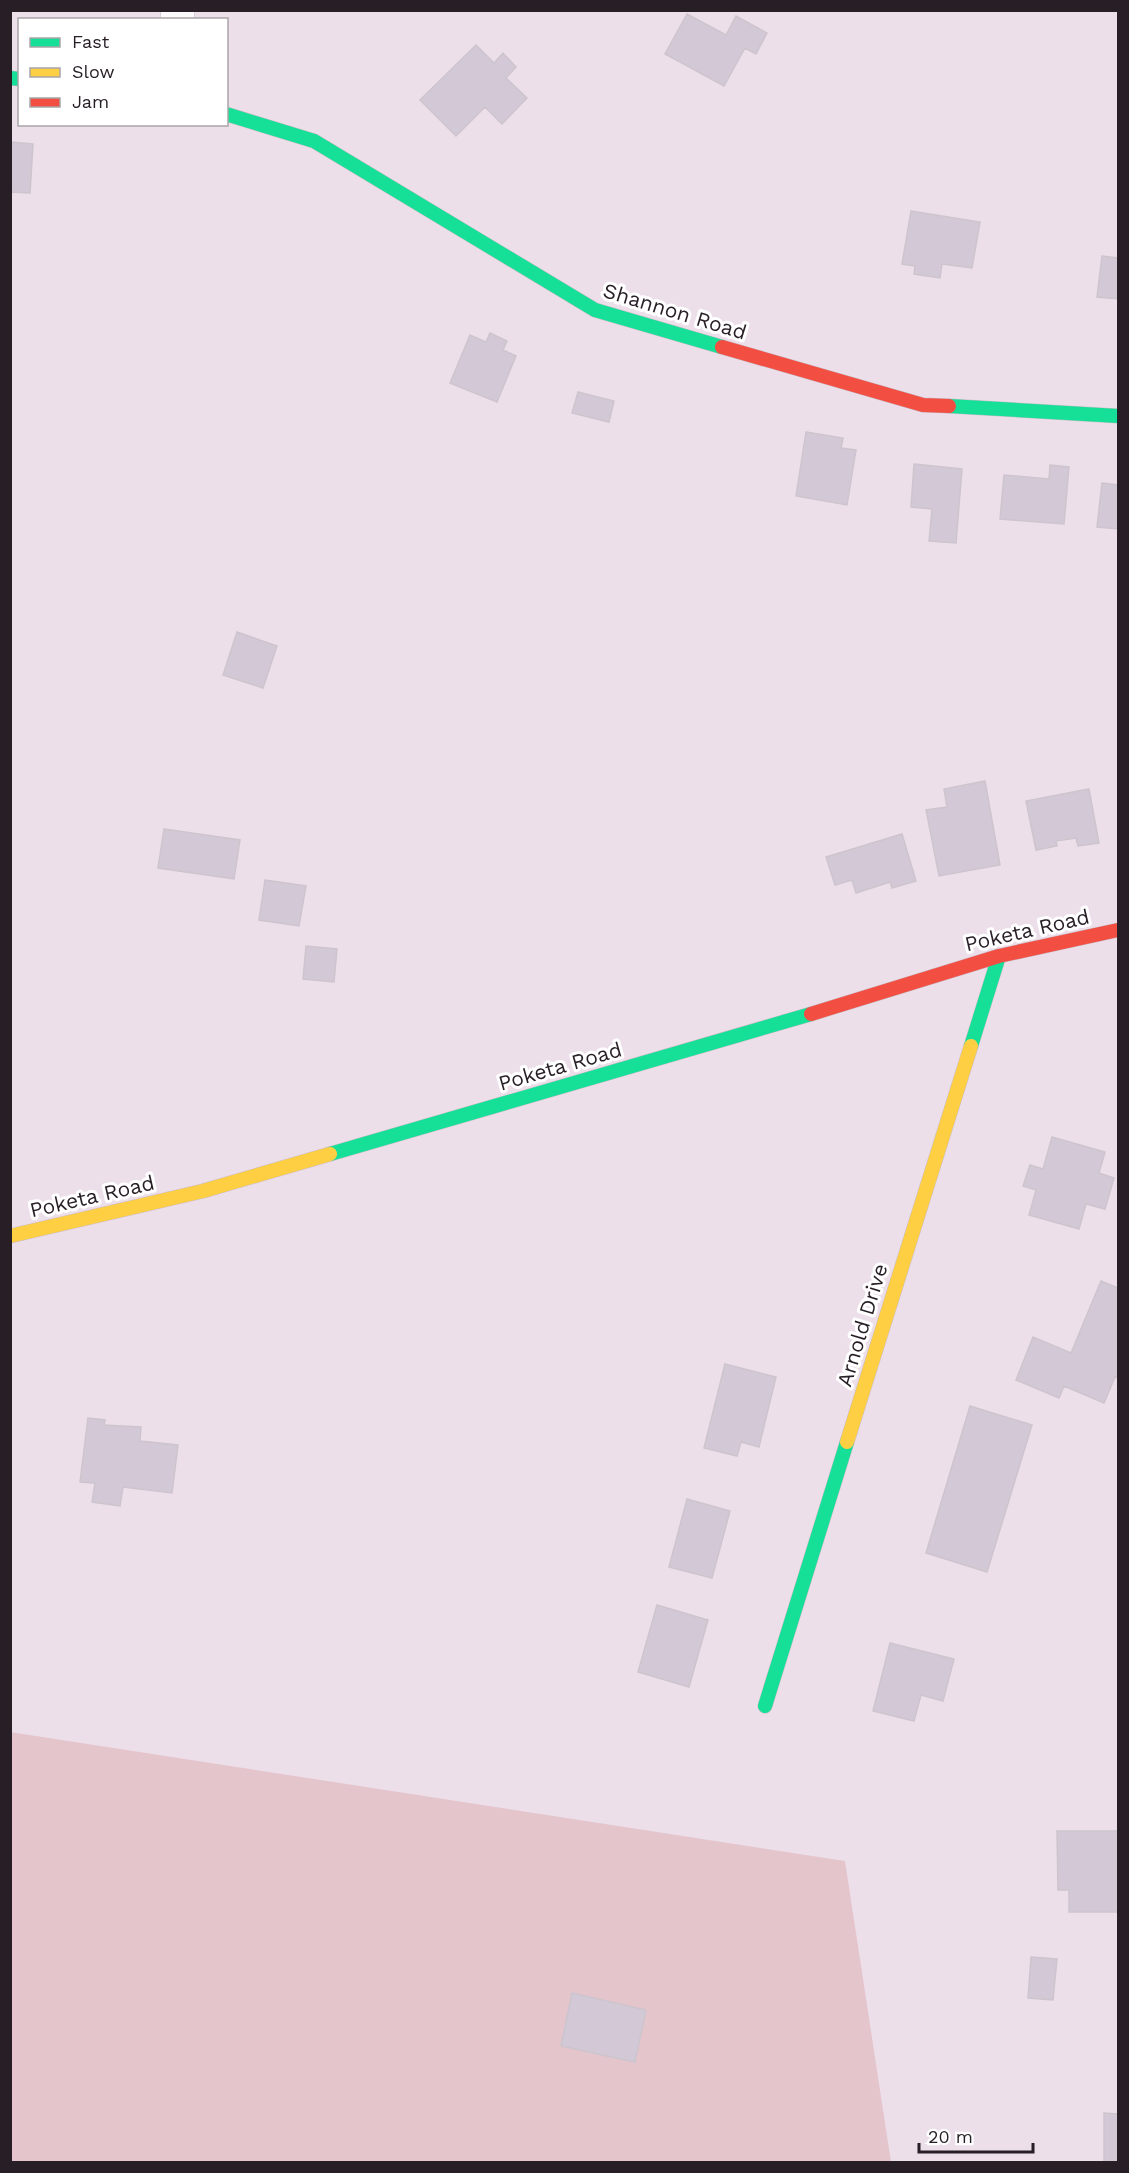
<svg xmlns="http://www.w3.org/2000/svg" width="1129" height="2173" viewBox="0 0 1129 2173" font-family="'Work Sans',sans-serif">
  <style>
    .green { fill: #e4c5cc }
    .building { fill: #d3c8d6; stroke: #cdc5ce; stroke-width: 1.5 }
    .lines { fill: none; stroke-linecap: round; stroke-linejoin: round }
    .street-casing { stroke: #c7bcc5; stroke-width: 34 }
    .fast-casing { stroke: #c7bcc5; stroke-width: 15 }
    .slow-casing { stroke: #c7bcc5; stroke-width: 15 }
    .jam-casing { stroke: #c7bcc5; stroke-width: 15 }
    .street { stroke: #fcfafc; stroke-width: 33 }
    .fast { stroke: #16e098; stroke-width: 14 }
    .slow { stroke: #ffcf43; stroke-width: 14 }
    .jam { stroke: #f24e42; stroke-width: 14 }
    .labels { text-anchor: middle; dominant-baseline: central; stroke-width: 6; stroke-linejoin: round; paint-order: stroke }
    .street-label { font-size: 21px; fill: #271e26; stroke: #fff }
  </style>
  <rect width="100%" height="100%" fill="#ecdfea"/>
  <path class="green" d="M10,1732L845,1861L891,2162H11Z"/>
  <path class="building" d="M687,14L726,35L736,16L767,33L756,54L745,48L724,86L665,54Z
    M476,45L494,63L503,53L516,67L506,78L527,98L502,124L485,107L456,136L420,100Z
    M10,142L33,144L30,193L10,192Z
    M911,211L980,222L972,268L942,264L940,278L914,274L915,266L902,264Z
    M1102,256L1118,258V299L1097,297Z
    M490,333L507,341L503,350L516,356L497,402L450,383L470,335L486,342Z
    M578,392L614,401L609,422L572,413Z
    M806,432L843,438L841,448L856,450L847,505L796,496Z
    M914,464L962,469L956,543L929,541L932,509L911,507Z
    M1050,465L1069,467L1064,524L1000,519L1004,475L1049,479Z
    M1102,483L1118,485V529L1097,527Z
    M237,632L277,646L263,688L223,675Z
    M985,781L1000,865L939,876L926,810L947,807L944,789Z
    M1089,789L1099,843L1078,846L1076,838L1056,841L1057,846L1036,850L1026,801Z
    M164,829L240,840L234,879L158,868Z
    M902,834L916,881L892,888L890,882L856,893L852,880L835,885L826,857Z
    M265,880L306,886L299,926L259,920Z
    M306,946L337,949L334,982L303,979Z
    M1052,1137L1105,1152L1099,1173L1114,1178L1105,1209L1086,1204L1079,1229L1029,1215L1036,1190L1023,1186L1030,1165L1043,1169Z
    M1101,1281L1118,1288V1378L1115,1377L1104,1403L1064,1386L1059,1398L1016,1380L1033,1337L1071,1353Z
    M725,1364L776,1377L759,1447L741,1442L737,1456L704,1448Z
    M970,1406L1032,1425L987,1572L926,1553Z
    M88,1418L105,1420L104,1425L141,1427L140,1441L178,1445L172,1493L123,1487L120,1506L92,1502L95,1483L80,1482Z
    M687,1499L730,1511L712,1578L669,1567Z
    M657,1605L708,1620L689,1687L638,1672Z
    M890,1643L954,1659L943,1701L921,1695L914,1721L873,1711Z
    M1057,1831H1118V1912H1069V1890H1058Z
    M1031,1957L1057,1959L1053,2000L1028,1998Z
    M572,1993L646,2010L635,2062L561,2046Z
    M1104,2113L1118,2114V2162H1104Z"/>
  <g class="lines">
    <defs>
      <path id="street" d="M177,20L178,10"/>
      <path id="fast" d="M10,78L20,79
        M226,114L314,141L595,310L722,347
        M949,406L1118,416
        M971,1046L999,956
        M330,1154L811,1014
        M765,1706L847,1442"/>
      <path id="slow" d="M10,1236L203,1191L330,1154
        M847,1442L971,1046"/>
      <path id="jam" d="M722,347L923,405L949,406
        M811,1014L999,956L1118,930"/>
    </defs>
    <use href="#street" class="street-casing"/>
    <use href="#fast" class="fast-casing"/>
    <use href="#slow" class="slow-casing"/>
    <use href="#jam" class="jam-casing"/>
    <use href="#street" class="street"/>
    <use href="#fast" class="fast"/>
    <use href="#slow" class="slow"/>
    <use href="#jam" class="jam"/>
  </g>
  <g class="labels">
    <g class="street-label">
      <text transform="translate(675 311) rotate(17)">Shannon Road</text>
      <text transform="translate(1027 930) rotate(-13)">Poketa Road</text>
      <text transform="translate(560 1066) rotate(-16)">Poketa Road</text>
      <text transform="translate(92 1196) rotate(-13)">Poketa Road</text>
      <text transform="translate(862 1325) rotate(-73)">Arnold Drive</text>
    </g>
  </g>
  <rect width="1129" height="2173" fill="none" stroke="#271e26" stroke-width="24"/>
  <rect x="18" y="18" width="210" height="108" fill="#ffffff" stroke="#a9a5a8" stroke-width="1.5"/>
  <rect x="30" y="38" width="30" height="9" fill="#16e098" stroke="#a9a5a8" stroke-width="1.5"/>
  <text x="72" y="48" font-size="18" fill="#271e26">Fast</text>
  <rect x="30" y="68" width="30" height="9" fill="#ffcf43" stroke="#a9a5a8" stroke-width="1.5"/>
  <text x="72" y="78" font-size="18" fill="#271e26">Slow</text>
  <rect x="30" y="98" width="30" height="9" fill="#f24e42" stroke="#a9a5a8" stroke-width="1.5"/>
  <text x="72" y="108" font-size="18" fill="#271e26">Jam</text>
  <path d="M919 2143v9h114v-9" fill="none" stroke="#271e26" stroke-width="3"/>
  <text x="928" y="2143" font-size="18" fill="#271e26" stroke="#ffffff" stroke-width="4.5" paint-order="stroke">20 m</text>
</svg>
